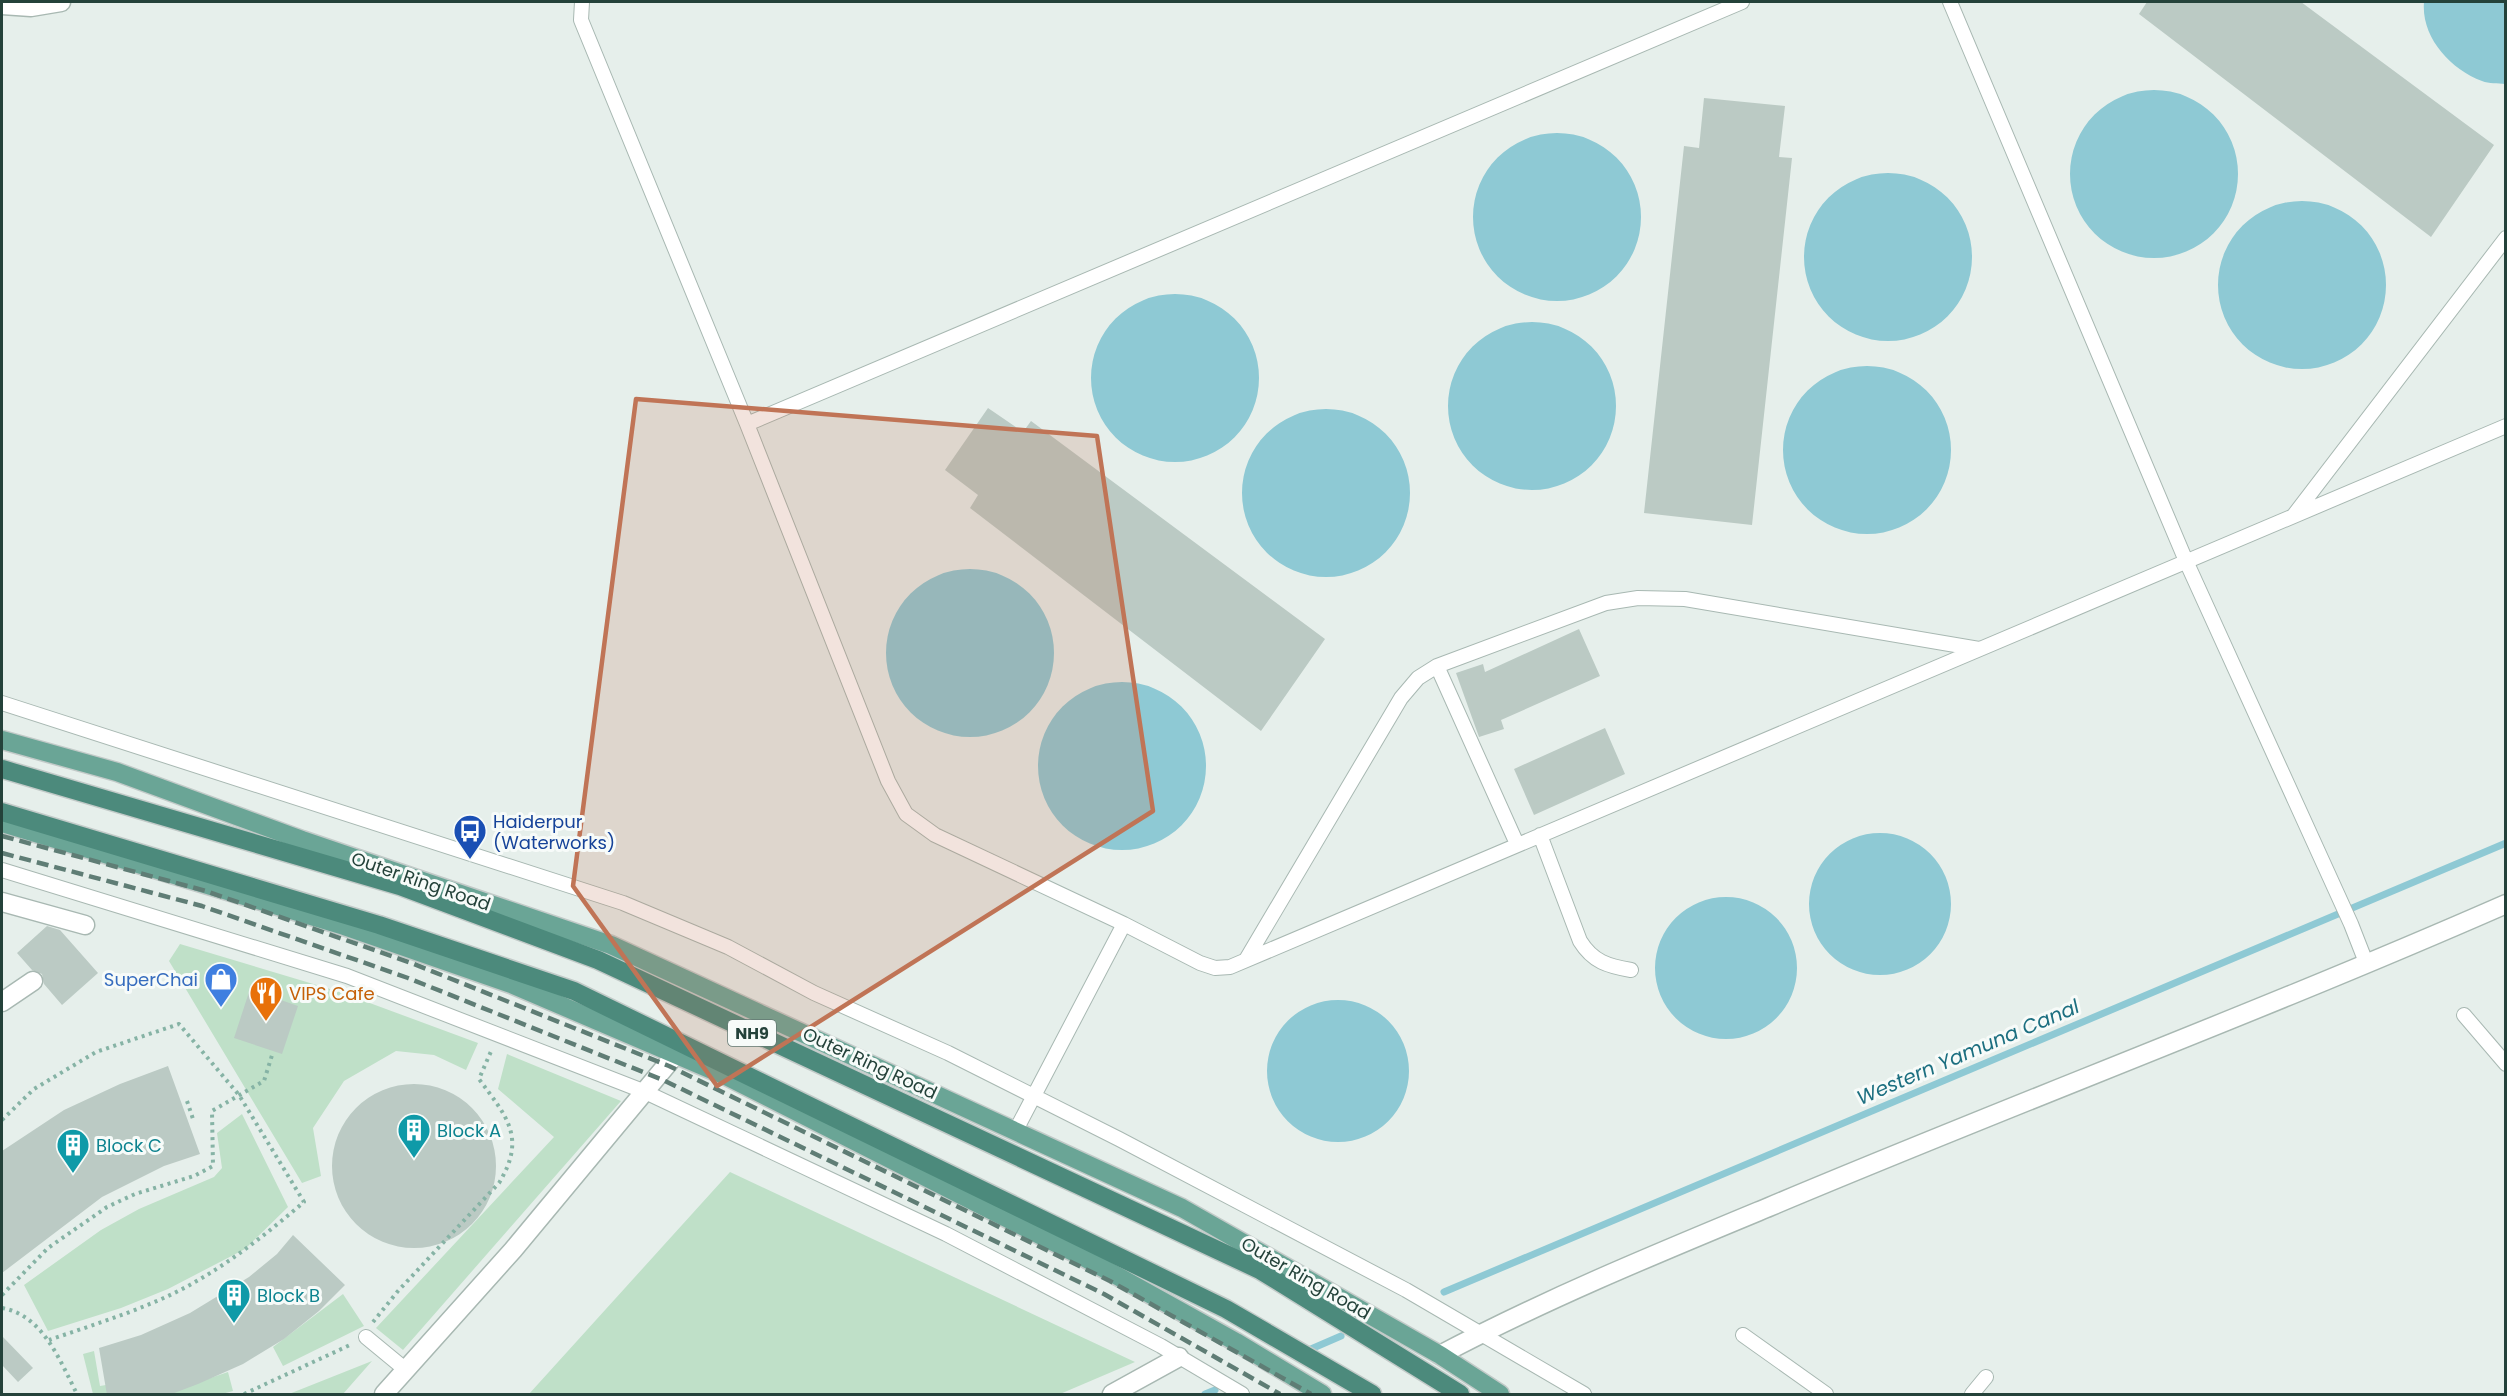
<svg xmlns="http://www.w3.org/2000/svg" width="2507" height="1396" viewBox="0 0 2507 1396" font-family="Poppins,sans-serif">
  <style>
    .green { fill: #bfe0c8 }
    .water { fill: #8ec9d4 }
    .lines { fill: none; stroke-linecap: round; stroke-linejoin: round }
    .stream { stroke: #8ec9d4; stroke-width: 7 }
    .building { fill: #bbcac4 }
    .service-casing { stroke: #a8b8b2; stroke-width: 16 }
    .minor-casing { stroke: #a8b8b2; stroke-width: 21 }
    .tertiary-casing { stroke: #a8b8b2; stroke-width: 21 }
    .primary-casing { stroke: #c2cac8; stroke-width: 21 }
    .trunk-casing { stroke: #c2cac8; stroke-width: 21 }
    .path { stroke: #86b3a5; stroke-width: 4; stroke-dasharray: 3 4.5; stroke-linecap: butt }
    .service { stroke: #fff; stroke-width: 14 }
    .minor { stroke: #fff; stroke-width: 18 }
    .tertiary { stroke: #fff; stroke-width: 18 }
    .primary { stroke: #6aa596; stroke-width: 18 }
    .trunk { stroke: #4c8a7c; stroke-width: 18 }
    .rail { stroke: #5f7d75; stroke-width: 4.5; stroke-dasharray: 12 6; stroke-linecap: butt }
    .marked { fill: #c07456; fill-opacity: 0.2; stroke: #c07456; stroke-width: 4.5; stroke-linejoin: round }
    .labels { text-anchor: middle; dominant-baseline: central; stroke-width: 6; stroke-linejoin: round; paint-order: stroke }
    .shield { fill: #f7fbf9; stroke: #637a73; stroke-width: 1.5 }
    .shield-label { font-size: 16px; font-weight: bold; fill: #24423a }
    .transit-label { font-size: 18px; fill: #164399; stroke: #f7fbf9; text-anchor: start }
    .street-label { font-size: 18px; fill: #24423a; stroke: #f7fbf9 }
    .shop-label { font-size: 18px; fill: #366cbe; stroke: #f7fbf9; text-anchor: end }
    .food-label { font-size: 18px; fill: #c56008; stroke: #f7fbf9; text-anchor: start }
    .culture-label { font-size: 18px; fill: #0d838f; stroke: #f7fbf9; text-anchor: start }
    .water-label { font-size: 20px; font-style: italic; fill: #1c6f80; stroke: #f7fbf9 }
  </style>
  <rect width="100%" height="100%" fill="#e6efeb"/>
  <path class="green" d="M180,944L340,992L478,1043L466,1070L434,1055L396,1051L344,1081L313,1128L321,1176L302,1183L169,961Z
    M507,1054L621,1101L403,1350L376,1328L554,1137L498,1089Z
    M242,1114L288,1207L245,1249L168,1289L121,1308L48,1331L24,1285L101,1230L139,1209L214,1177L222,1168L217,1133Z
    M730,1172L1135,1362L1060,1394H529Z
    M343,1294L364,1326L283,1366L273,1347Z
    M94,1351L100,1386L112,1384L114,1394H93L83,1354Z
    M372,1361L343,1394H289Z
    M228,1372L233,1391L222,1394H163Z"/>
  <path class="water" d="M2424,2H2505V84C2498,83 2489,84 2482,81C2450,69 2421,37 2424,2Z
    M2070 174a84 84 0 1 1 168 0a84 84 0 1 1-168 0Z
    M1473 217a84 84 0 1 1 168 0a84 84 0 1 1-168 0Z
    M1804 257a84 84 0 1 1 168 0a84 84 0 1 1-168 0Z
    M2218 285a84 84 0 1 1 168 0a84 84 0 1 1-168 0Z
    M1091 378a84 84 0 1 1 168 0a84 84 0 1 1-168 0Z
    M1448 406a84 84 0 1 1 168 0a84 84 0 1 1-168 0Z
    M1783 450a84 84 0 1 1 168 0a84 84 0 1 1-168 0Z
    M1242 493a84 84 0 1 1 168 0a84 84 0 1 1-168 0Z
    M886 653a84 84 0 1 1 168 0a84 84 0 1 1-168 0Z
    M1038 766a84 84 0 1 1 168 0a84 84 0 1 1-168 0Z
    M1809 904a71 71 0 1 1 142 0a71 71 0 1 1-142 0Z
    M1655 968a71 71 0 1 1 142 0a71 71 0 1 1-142 0Z
    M1267 1071a71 71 0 1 1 142 0a71 71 0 1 1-142 0Z"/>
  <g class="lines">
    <path class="stream" d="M1444,1292L2506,843
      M1304,1352L1341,1336
      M1205,1394L1215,1390"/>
  </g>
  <path class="building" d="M2147,2H2301L2494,145L2431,237L2139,14Z
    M1704,98L1785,106L1779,157L1792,158L1752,525L1644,513L1684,146L1699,148Z
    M988,408L1023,432L1031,421L1325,639L1261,731L970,508L978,495L945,470Z
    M1579,629L1600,676L1501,720L1504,729L1479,737L1456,673L1483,664L1485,672Z
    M1605,728L1625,774L1534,815L1514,769Z
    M47,926L60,930L98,973L62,1005L44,984L42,974L32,970L17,953Z
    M250,989L298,1006L282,1054L234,1038Z
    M168,1066L200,1154L164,1166L102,1197L2,1273V1151L64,1110L120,1084Z
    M332 1166a82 82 0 1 1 164 0a82 82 0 1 1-164 0Z
    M293,1235L345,1285L319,1311L284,1339L243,1364L198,1384L169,1395H107L99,1348L141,1335L190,1313L249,1277L277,1254Z
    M2,1336L33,1368L18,1382L2,1365Z"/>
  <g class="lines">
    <defs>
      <path id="service" d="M582,2L581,20L747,424L888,781L906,814L935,835L1124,924L1200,963L1215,968L1230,967L2506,426
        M1950,2L2186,561L2351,924L2367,965
        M747,424L1742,2
        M2294,515L2506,238
        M1437,666L1517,844
        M2,703L623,903L728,947L814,993L948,1053L1119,1139L1406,1290L1584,1394
        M1540,835L1580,941C1593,962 1608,966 1631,970
        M2,870L347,976L643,1091L946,1234L1161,1346L1242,1394
        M1247,958L1401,698L1418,678L1437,666L1606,603L1638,598L1685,599L1979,649
        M2464,1015L2506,1064
        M1016,1130L1124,924
        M1743,1335L1826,1394
        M366,1337L406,1370
        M1972,1394L1986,1377"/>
      <path id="minor" d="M2,5L31,7L61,2
        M2,902L85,925
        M2,1002L33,981
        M384,1394L513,1250L675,1055
        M1112,1394L1179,1357"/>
      <path id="tertiary" d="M1440,1355C1546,1299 1658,1253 1769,1207C2013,1104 2262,1011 2506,904"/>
      <path id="primary" d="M2,740L117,772L302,840L611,945L1182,1208L1440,1355L1500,1394
        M2,823L344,926L511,984L726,1076L1085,1258L1236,1342L1322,1394"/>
      <path id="trunk" d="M2,769L400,886L598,960L1260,1270L1460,1394
        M2,812L379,925L574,991L1226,1309L1372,1394"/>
    </defs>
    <use href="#service" class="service-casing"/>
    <use href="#minor" class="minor-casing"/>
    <use href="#tertiary" class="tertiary-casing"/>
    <use href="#primary" class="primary-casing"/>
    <use href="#trunk" class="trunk-casing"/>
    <path class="path" d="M187,1101L193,1119
      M2,1120L34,1089L96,1052L179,1024L239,1095L304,1202C258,1241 209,1280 152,1303C119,1317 84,1328 49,1340
      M2,1295L48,1248L107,1207L135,1194L194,1176L213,1166L212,1111L264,1081L273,1052
      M2,1308C43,1315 60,1361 77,1394
      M373,1322L398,1291L499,1183C527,1137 506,1116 479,1079L492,1049
      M244,1394L350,1345"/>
    <use href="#service" class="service"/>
    <use href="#minor" class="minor"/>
    <use href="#tertiary" class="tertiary"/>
    <use href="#primary" class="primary"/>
    <use href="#trunk" class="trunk"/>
    <path class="rail" d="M2,836L206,891L414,964L669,1066L1110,1281L1311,1394
      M2,853L202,906L408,978L663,1080L1104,1294L1280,1394"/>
  </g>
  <path class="marked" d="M636,399L1097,436L1153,811L717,1086L573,886Z"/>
  <defs>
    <symbol id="bus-pin" viewBox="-11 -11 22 30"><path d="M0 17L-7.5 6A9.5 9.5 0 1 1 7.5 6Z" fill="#1a4fb4" stroke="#f7fbf9"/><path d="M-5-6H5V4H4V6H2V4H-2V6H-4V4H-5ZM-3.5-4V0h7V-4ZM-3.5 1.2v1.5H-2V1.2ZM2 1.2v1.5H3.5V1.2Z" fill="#fff"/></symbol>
    <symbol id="shop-pin" viewBox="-11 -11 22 30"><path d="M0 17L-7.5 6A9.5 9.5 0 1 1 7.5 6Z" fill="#3f7fe0" stroke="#f7fbf9"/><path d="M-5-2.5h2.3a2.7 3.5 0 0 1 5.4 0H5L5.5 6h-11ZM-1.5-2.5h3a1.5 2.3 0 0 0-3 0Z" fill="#fff"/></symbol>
    <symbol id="restaurant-pin" viewBox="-11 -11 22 30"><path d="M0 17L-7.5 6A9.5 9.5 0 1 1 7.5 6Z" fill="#e8710a" stroke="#f7fbf9"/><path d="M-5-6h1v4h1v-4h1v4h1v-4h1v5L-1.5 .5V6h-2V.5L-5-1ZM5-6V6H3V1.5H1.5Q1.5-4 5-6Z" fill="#fff"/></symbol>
    <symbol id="building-pin" viewBox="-11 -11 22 30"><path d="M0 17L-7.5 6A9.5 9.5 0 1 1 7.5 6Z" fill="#0f9aa8" stroke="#f7fbf9"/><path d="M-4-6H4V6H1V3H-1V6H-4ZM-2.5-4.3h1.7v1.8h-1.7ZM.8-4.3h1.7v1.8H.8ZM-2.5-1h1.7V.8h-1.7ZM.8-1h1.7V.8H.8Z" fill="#fff"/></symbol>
  </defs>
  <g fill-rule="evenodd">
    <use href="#bus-pin" x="451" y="812" width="38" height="52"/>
    <use href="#shop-pin" x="202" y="960" width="38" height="52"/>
    <use href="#restaurant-pin" x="247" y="974" width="38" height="52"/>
    <use href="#building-pin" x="395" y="1111" width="38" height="52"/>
    <use href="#building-pin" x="54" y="1126" width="38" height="52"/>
    <use href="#building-pin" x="215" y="1276" width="38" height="52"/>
  </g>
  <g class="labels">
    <rect class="shield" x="728" y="1020" width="48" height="26" rx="4.5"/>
    <g class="shield-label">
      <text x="752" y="1033">NH9</text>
    </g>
    <g class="transit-label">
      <text x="493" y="821">Haiderpur<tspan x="493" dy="21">(Waterworks)</tspan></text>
    </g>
    <g class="street-label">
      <text transform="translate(421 881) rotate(19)">Outer Ring Road</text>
      <text transform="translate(870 1063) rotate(25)">Outer Ring Road</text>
      <text transform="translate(1306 1278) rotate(30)">Outer Ring Road</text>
    </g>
    <g class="shop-label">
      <text x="198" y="979">SuperChai</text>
    </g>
    <g class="food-label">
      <text x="289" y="993">VIPS Cafe</text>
    </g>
    <g class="culture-label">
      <text x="437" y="1130">Block A</text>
      <text x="96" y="1145">Block C</text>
      <text x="257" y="1295">Block B</text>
    </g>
    <g class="water-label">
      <text transform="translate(1968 1052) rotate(-23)">Western Yamuna Canal</text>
    </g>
  </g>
  <rect width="2507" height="1396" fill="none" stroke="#24423a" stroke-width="6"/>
</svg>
